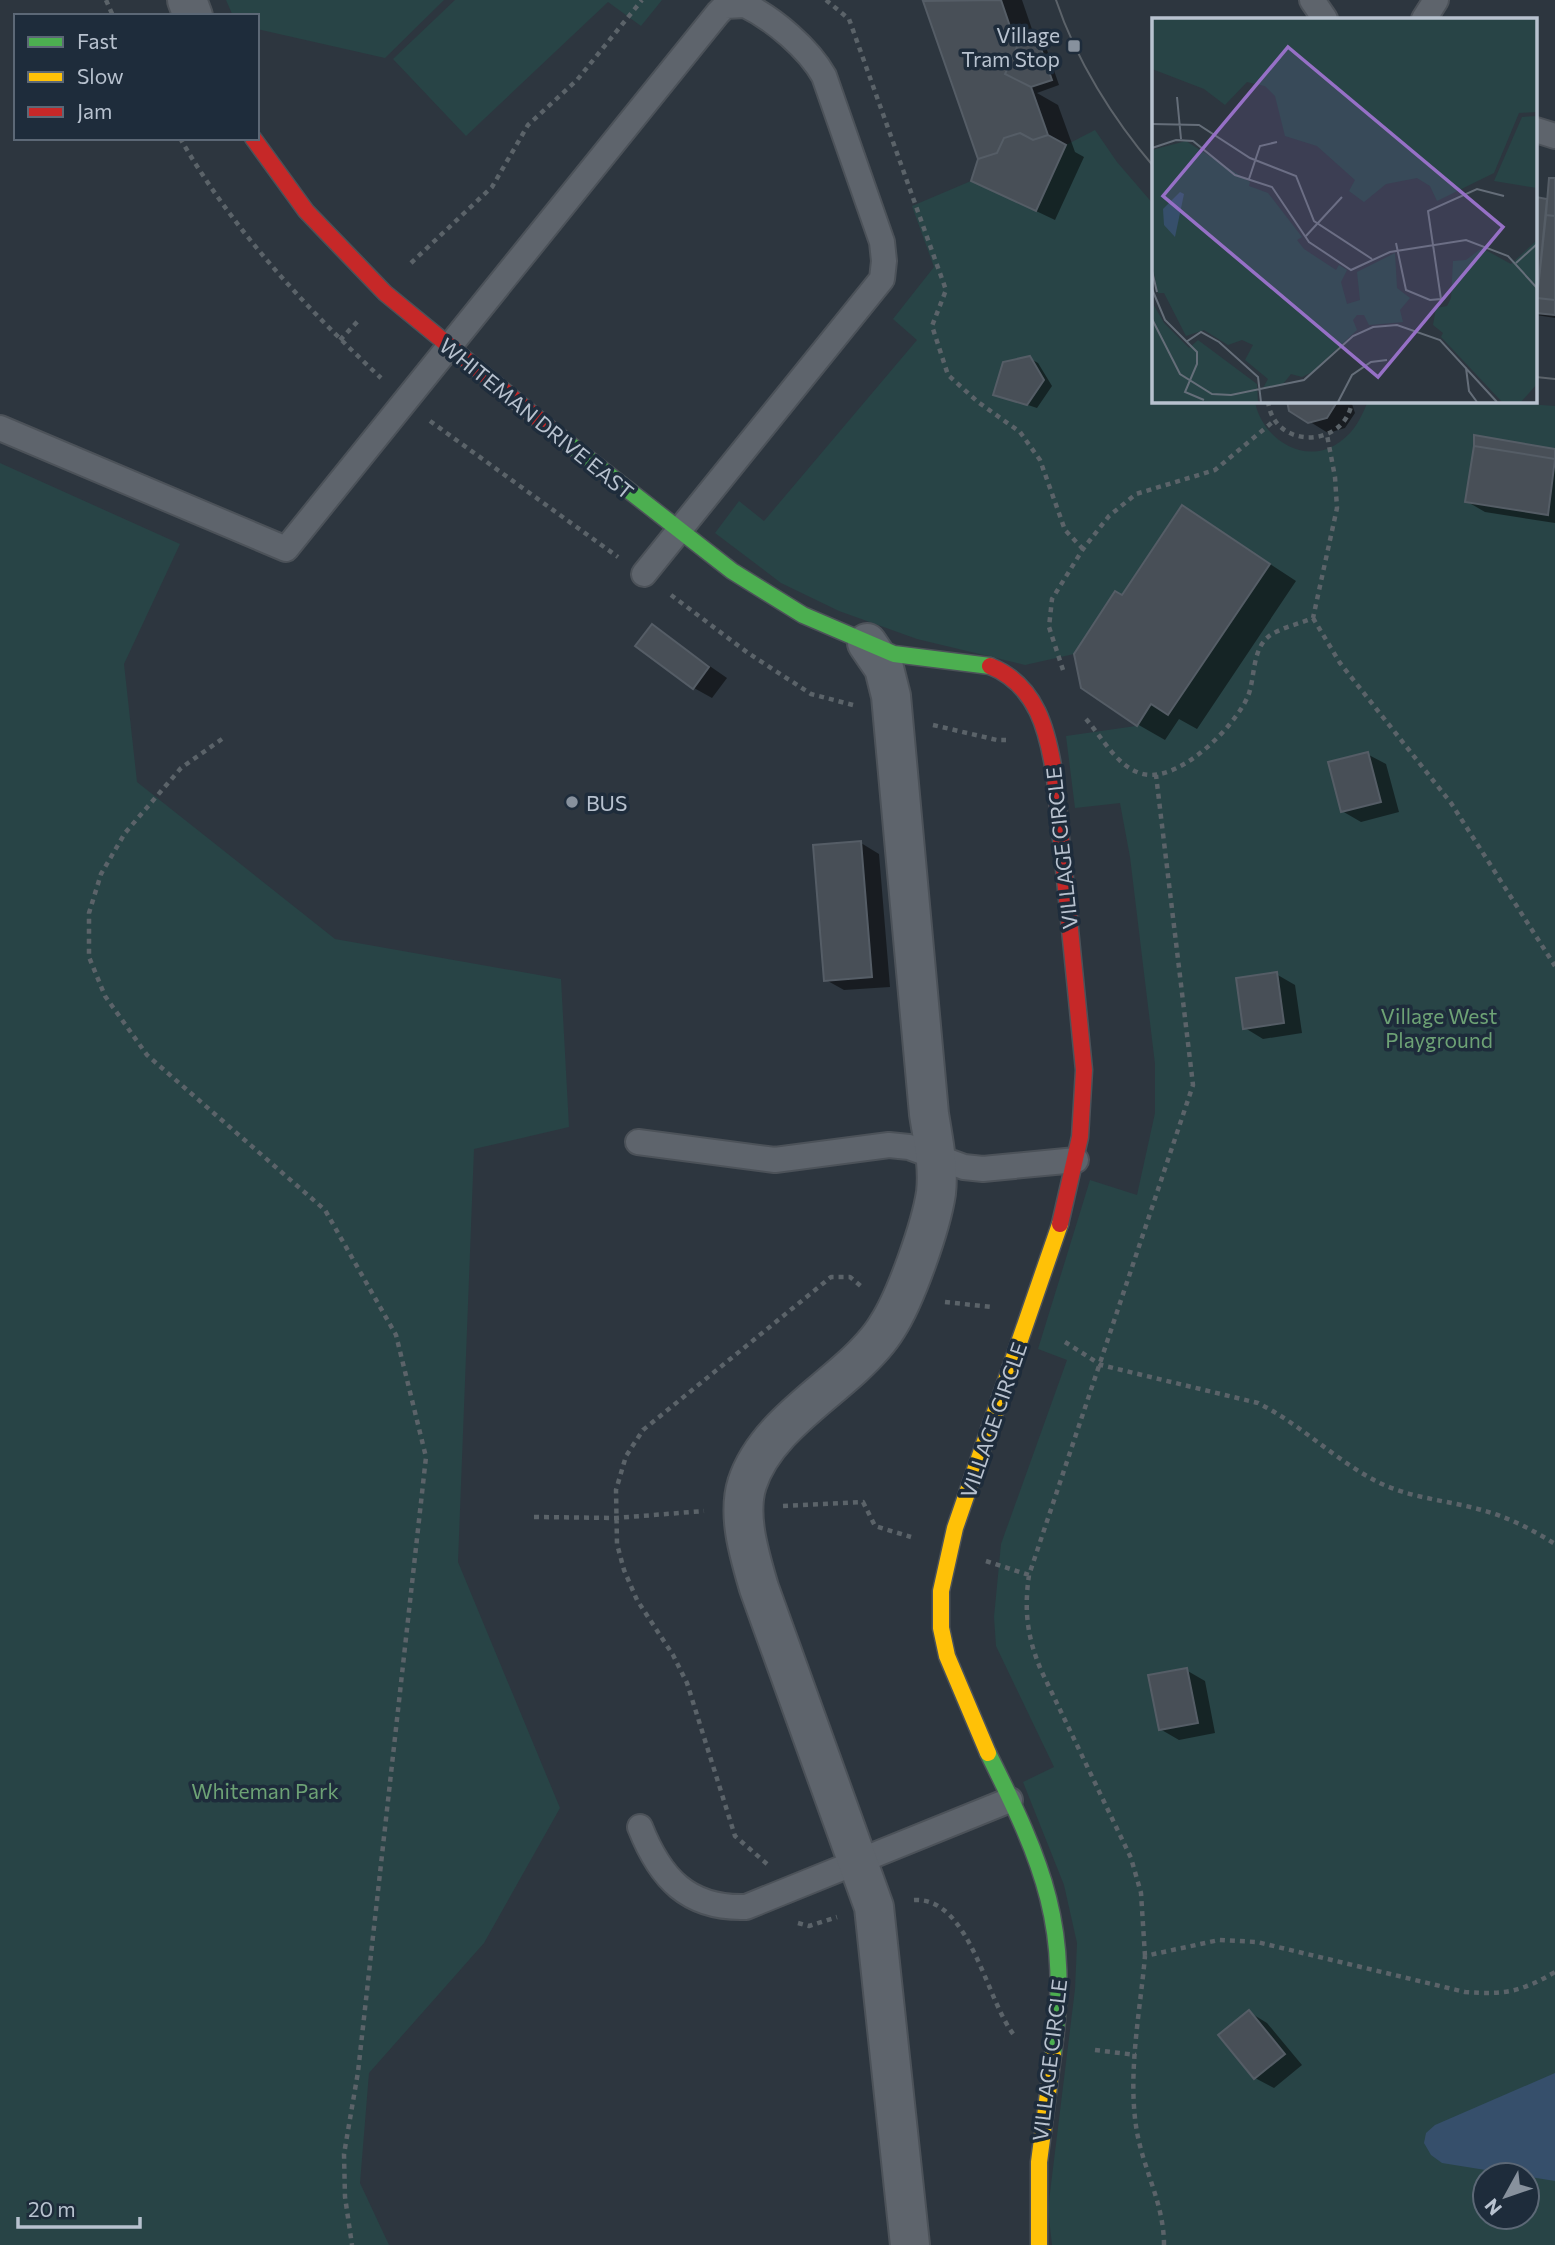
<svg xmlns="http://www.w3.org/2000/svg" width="1555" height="2245" viewBox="0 0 1555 2245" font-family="Commissioner,sans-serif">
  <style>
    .green { fill: #284446; fill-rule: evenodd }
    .water { fill: #364f6b }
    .shadow { fill: #0007 }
    .building { fill: #484f57; stroke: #555d66; stroke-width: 2 }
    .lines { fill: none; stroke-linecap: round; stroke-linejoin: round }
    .lane-casing { stroke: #4c5259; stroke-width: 28 }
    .street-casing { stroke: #4c5259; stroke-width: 42 }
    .fast-casing { stroke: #4c5259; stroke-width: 19 }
    .slow-casing { stroke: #4c5259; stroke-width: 19 }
    .jam-casing { stroke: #4c5259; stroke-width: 19 }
    .path { stroke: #5b6369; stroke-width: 4.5; stroke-dasharray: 5 5; stroke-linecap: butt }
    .lane { stroke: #5e646c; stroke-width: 24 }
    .street { stroke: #5e646c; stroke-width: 38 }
    .fast { stroke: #4caf50; stroke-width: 16 }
    .slow { stroke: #ffc107; stroke-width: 16 }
    .jam { stroke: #c62828; stroke-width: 16 }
    .tram { stroke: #5c636a; stroke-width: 2 }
    .poi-dot { fill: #87919d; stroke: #1e2c3b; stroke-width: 2.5 }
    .labels { text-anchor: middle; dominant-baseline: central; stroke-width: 7; stroke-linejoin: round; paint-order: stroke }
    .poi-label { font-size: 21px; fill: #b8c2cf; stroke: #1e2c3b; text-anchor: end }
    .street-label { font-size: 21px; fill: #b8c2cf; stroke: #1e2c3b }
    .park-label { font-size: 21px; fill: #6da275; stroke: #1e2c3b }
    .inset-road { fill: none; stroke: #656e79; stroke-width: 2 }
    .view { fill: #9670c6; fill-opacity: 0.15; stroke: #9670c6; stroke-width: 3.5 }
    .inset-edge { fill: none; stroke: #b8c2cf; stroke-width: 3.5 }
  </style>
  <rect width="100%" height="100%" fill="#2d363f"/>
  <path class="green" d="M226,0H444L385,58L257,29V16H233Z
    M455,0H662L641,26L608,2L466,136L393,59Z
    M1095,130L1117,162L1154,205V401H1255C1261,439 1307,468 1341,441C1355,431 1362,416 1368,401H1489L1555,406V2245H1052L1048,2209L1075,1989L1077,1943L1064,1885L1023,1782L1054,1767L996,1646L994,1617L1001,1544L1067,1360L1038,1349L1090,1180L1137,1195L1155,1113V1064L1130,857L1120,803L1075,808L1066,736L1136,726L1151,704L1169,715L1269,564L1182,505L1122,595L1115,592L1074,654L1025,665L917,639L839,611L781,583L715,533L739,501L764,521L917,340L893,319L934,267L912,206L971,181L1036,211L1066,145ZM1485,2175H1527V2217H1485Z
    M0,463L180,544L124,664L137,782L335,939L561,979L569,1127L474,1149L458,1562L560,1808L484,1943L369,2073L360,2183L389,2245H0Z"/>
  <path class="water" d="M1555,2073V2181L1442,2163L1431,2155L1424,2143L1426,2133L1435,2125Z"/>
  <path class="shadow" d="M931,0H1022L1036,41L1046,47L1059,85L1037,93L1058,105L1075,152L1084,157L1055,220L973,181L980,159L925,2Z
    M1555,180V318L1536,315V199L1549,201Z
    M1029,358L1038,363L1052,386L1037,408L995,394Z
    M1288,401H1351L1355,413L1345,428L1328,433L1291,410Z
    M1555,450V523L1485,512L1466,501Z
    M1183,507L1296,581L1197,729L1179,719L1165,740L1137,724L1122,597Z
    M652,626L727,678L712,698L694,688Z
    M1367,754L1386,764L1399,812L1361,822L1342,811Z
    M861,843L879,854L890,987L844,990L826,980Z
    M1276,974L1295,985L1302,1033L1263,1039L1245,1028Z
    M1186,1670L1205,1681L1215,1733L1179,1740L1160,1729Z
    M1249,2012L1267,2023L1302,2065L1274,2088L1255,2078Z"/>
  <path class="building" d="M1001,0L1017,47L1005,74L1031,87L1048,135L1033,140L1020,133L1004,138L997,153L978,159L923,1Z
    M1038,40L1052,80L1031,87L1005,74L1017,47Z
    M1020,133L1033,140L1048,135L1066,145L1036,211L971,181L978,159L997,153L1004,138Z
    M1549,178H1555V216L1546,215Z
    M1536,197L1547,199L1537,298L1555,300V315L1536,313Z
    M1546,215L1555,216V300L1537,298Z
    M1030,356L1044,380L1027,405L993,395L1003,362Z
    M1287,401H1337V402L1327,418L1308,423L1289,411Z
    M1474,435L1555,449V459L1474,446Z
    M1474,446L1555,459L1548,515L1465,502Z
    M1182,505L1270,564L1168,715L1151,704L1137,726L1081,688L1074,654L1115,591L1122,595Z
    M652,624L709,667L693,689L635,646Z
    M1368,752L1381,802L1341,812L1328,762Z
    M861,841L872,977L824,981L813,845Z
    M1277,972L1284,1023L1243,1029L1236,978Z
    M1187,1668L1198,1723L1159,1730L1148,1675Z
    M1249,2010L1285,2054L1254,2079L1218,2035Z"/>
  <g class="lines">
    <defs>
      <path id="lane" d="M1312,0L1325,19
        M1424,19L1436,0
        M1536,130L1555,136
        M0,428L286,549L718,13L725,6L745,5C774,19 809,49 824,76L882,242L884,261L882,279L644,574
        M638,1142L775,1160L889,1145L909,1147L964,1167L983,1169L1076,1160
        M640,1827C660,1878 688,1909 746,1907L1010,1800"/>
      <path id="street" d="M187,0L193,16
        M867,643L884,668L891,696L929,1114C933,1140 939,1166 936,1193C931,1226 906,1298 887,1327C878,1342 865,1355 852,1367C815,1401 763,1434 747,1484C737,1516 750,1557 759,1588L874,1907L910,2245"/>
      <path id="fast" d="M554,432L732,571L803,615L894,654L990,666
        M988,1753C1044,1865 1071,1928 1053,2055"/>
      <path id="slow" d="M988,1753L947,1656L941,1628V1591L955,1528L1060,1224
        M1039,2245V2162L1053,2055"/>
      <path id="jam" d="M253,138L306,211L385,293L554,432
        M990,666C1037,685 1048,731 1055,778L1084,1070L1080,1137L1060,1224"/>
    </defs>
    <use href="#lane" class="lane-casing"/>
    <use href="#street" class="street-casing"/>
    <use href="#fast" class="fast-casing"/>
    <use href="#slow" class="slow-casing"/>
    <use href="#jam" class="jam-casing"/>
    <path class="path" d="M106,0L113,16
      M826,0L849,19L946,290L932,326L948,375L978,402L1020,432L1040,460L1065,530L1083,549
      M180,138C232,229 305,307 381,378
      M411,263L492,187L528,125L577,80L642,0
      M340,340L358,321
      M1268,401C1273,450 1346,449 1352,401
      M430,421L618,557
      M671,595L748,653L811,694L853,705
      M1313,618L1340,663L1451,803L1555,966
      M1063,670L1049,627L1052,599L1083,549L1109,516L1136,494L1215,470L1275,420
      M1086,719C1100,735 1116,764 1137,772C1174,789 1235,727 1248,696C1255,679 1252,650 1268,637C1279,628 1299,624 1313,618L1337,508L1335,477L1327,435
      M933,725L997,740H1006
      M222,739L181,768L125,833L101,874L89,913V957L105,996L147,1055L325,1210L396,1335L426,1457L358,2072L344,2154L345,2197L352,2245
      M945,1302L992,1307
      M1065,1342L1101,1365L1258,1403C1300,1424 1333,1458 1374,1480C1407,1498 1446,1500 1482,1510C1508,1517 1533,1530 1555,1544
      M783,1506L863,1502L875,1526L911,1537
      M534,1517L616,1518L704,1511
      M986,1561L1029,1575
      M767,1864L735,1836L687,1683L673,1655L637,1600L624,1570L617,1544L616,1490L626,1456L643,1430L831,1277H850L862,1287
      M914,1900C970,1897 986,2000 1014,2035
      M798,1923L809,1926L837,1917
      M1145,1956L1141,1893L1131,1858L1041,1670C1027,1637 1024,1610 1029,1575L1193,1085L1156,775
      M1095,2050L1136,2055
      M1164,2245C1164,2202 1142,2168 1136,2126C1128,2071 1140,2012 1145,1956L1219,1940L1257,1942L1465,1992C1504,1995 1521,1992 1555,1972"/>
    <use href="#lane" class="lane"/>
    <use href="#street" class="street"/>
    <use href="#fast" class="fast"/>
    <use href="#slow" class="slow"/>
    <use href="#jam" class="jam"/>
    <path class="tram" d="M1056,0C1076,60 1113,119 1154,167
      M1536,377L1555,379"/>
  </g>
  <g class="poi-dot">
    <rect x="1067" y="39" width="14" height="14" rx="3.5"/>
    <circle cx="572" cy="802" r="7"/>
  </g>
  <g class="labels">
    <g class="poi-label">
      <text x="1060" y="34">Village<tspan x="1060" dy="24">Tram Stop</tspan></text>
      <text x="586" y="802" text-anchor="start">BUS</text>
    </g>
    <g class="street-label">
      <text transform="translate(537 418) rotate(39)">WHITEMAN DRIVE EAST</text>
      <text transform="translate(1061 848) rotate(-96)">VILLAGE CIRCLE</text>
      <text transform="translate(993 1420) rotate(-71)">VILLAGE CIRCLE</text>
      <text transform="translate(1049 2060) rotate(-83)">VILLAGE CIRCLE</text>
    </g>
    <g class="park-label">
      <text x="1439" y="1015">Village West<tspan x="1439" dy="24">Playground</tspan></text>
      <text x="265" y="1790">Whiteman Park</text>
    </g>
  </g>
  <g transform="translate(1152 18)">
    <rect width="385" height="385" fill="#2d363f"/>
    <path d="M0,1H385V94L367,95L342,155L285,183L278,168L265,160L234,166L212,184L197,173L203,162L165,128L133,118L123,78L113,68L95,64L73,87L52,71L0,51ZM385,98V170L342,163L370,99ZM34,123L98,164L97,168L116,175L150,219L145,222L152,231L184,252L187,247L195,252L189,264L195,286L208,282L205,254L243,235L245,270L258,280L248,292L251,304L217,307L212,297H205L201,302L205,312L160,354L150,359L139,356L131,366L111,370L116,361L93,342L101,327L90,322L76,327L52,312L34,318L12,275H6L0,246V132ZM385,222V366L369,384H350L289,319L291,315L281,307L284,290L295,288L299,280L301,243L314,242L330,230L359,246ZM0,284L12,305L37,330L46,322L105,366L106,384H0Z" fill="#284446"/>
    <path d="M28,174L32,176L23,219L12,207L11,191Z" fill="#364f6b"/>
    <path class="inset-road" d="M25,79L29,121M0,106L47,107L98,140L144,158L162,203L220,241M0,130L24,122L41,123L83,157L120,169L157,224L199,252L238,234L314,222L356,238L385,270M97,161L108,128L125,124M153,219L190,179M244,225L254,272L278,282L289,281L276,193L325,171L352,178M364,245L385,226M0,253L5,274M0,271L13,302L45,334V346L33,374L52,382M0,301L28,356L60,376L79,377L152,362L201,318L221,309L245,307L288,322L345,384M34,324L49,314L67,324L106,359L109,384M314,350L317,373L325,384M186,384L200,357L219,344L235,342"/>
    <path class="view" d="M136,29L351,209L226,359L11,178Z"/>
    <rect width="385" height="385" class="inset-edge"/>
  </g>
  <rect x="14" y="14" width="245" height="126" fill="#1e2c3b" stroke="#5c6876" stroke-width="2"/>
  <rect x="28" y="37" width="35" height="10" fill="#4caf50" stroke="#5c6876" stroke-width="2"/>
  <text x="77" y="49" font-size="21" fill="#b8c2cf">Fast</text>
  <rect x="28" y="72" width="35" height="10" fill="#ffc107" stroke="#5c6876" stroke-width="2"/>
  <text x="77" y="84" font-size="21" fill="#b8c2cf">Slow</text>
  <rect x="28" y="107" width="35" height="10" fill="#c62828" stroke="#5c6876" stroke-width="2"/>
  <text x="77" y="119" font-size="21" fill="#b8c2cf">Jam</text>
  <g transform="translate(1506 2196) rotate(230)"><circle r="33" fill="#1e2c3b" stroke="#5c6876" stroke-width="2"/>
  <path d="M0-5L12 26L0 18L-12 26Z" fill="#87919d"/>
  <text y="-10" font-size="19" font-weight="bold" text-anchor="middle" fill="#b8c2cf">N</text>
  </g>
  <path d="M18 2217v10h122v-10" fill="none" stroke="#b8c2cf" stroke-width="3.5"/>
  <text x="28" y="2217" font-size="21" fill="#b8c2cf" stroke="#1e2c3b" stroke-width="5" paint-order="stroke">20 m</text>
</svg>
